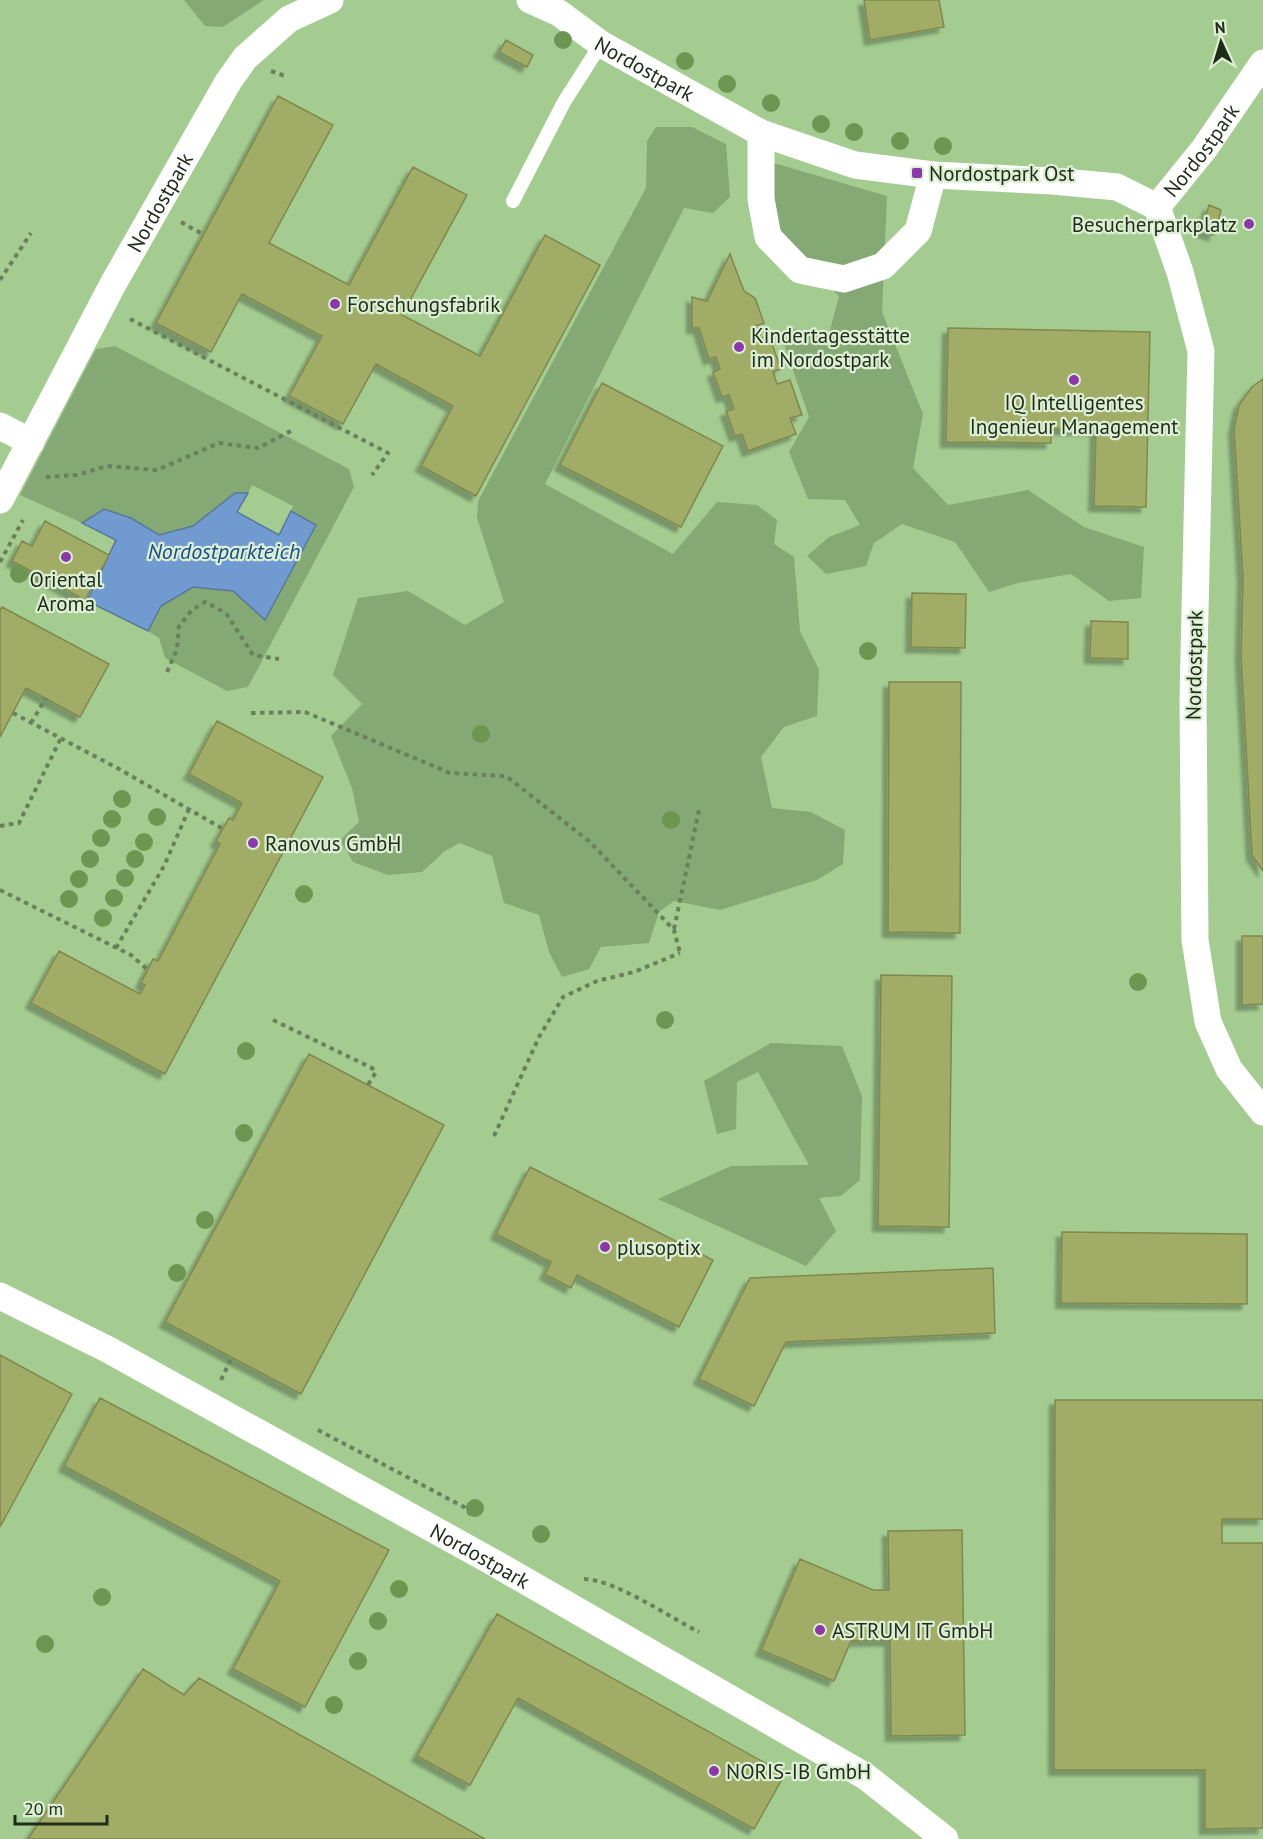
<svg xmlns="http://www.w3.org/2000/svg" width="1263" height="1839" viewBox="0 0 1263 1839" font-family="'PT Sans',sans-serif">
  <style>
    .built { fill: #a4cc91 }
    .green { fill: #85a974 }
    .water { fill: #709ad0; stroke: #587999; stroke-width: 1.5 }
    .building { fill: #a1ac66; stroke: #80884e; stroke-width: 1.5; filter: url(#shadow) }
    .lines { fill: none; stroke-linecap: round; stroke-linejoin: round }
    .path { stroke: #68805c; stroke-width: 4; stroke-dasharray: 4.5 4.5; stroke-linecap: butt }
    .service { stroke: #fff; stroke-width: 14 }
    .minor { stroke: #fff; stroke-width: 27 }
    .tree { fill: #6c9651 }
    .poi-dot { fill: #8b39a9; stroke: #dceed3; stroke-width: 2 }
    .labels { text-anchor: middle; dominant-baseline: central; stroke-width: 4.5; stroke-linejoin: round; paint-order: stroke }
    .street-label { font-size: 21px; fill: #1f2c18; stroke: #dceed3 }
    .poi-label { font-size: 21px; fill: #1f2c18; stroke: #dceed3; text-anchor: start }
    .water-label { font-size: 22px; font-style: italic; fill: #164d90; stroke: #dceed3 }
  </style>
  <defs>
    <filter id="shadow"><feDropShadow dx="-5.5" dy="5.5" stdDeviation="1.5" flood-color="#0004"/></filter>
  </defs>
  <rect width="100%" height="100%" fill="#b0d39f"/>
  <path class="built" d="M0,0H1263V1839H0Z"/>
  <path class="green" d="M184,0H264L223,27L205,26Z
    M656,127H692L726,144L730,197L713,213L684,208L545,484L673,554L717,502L757,505L777,520L774,544L794,557L800,631L819,670L817,716L784,727L761,757L772,808L811,812L845,830L843,864L817,880L720,910L674,901L659,912L649,943L601,947L589,969L562,977L549,952L539,915L504,903L492,856L460,843L445,851L422,872L388,875L353,862L340,840L359,822L352,788L331,736L362,704L333,675L358,598L408,591L465,625L504,602L477,518L478,501L646,188L647,141Z
    M767,161L887,196L882,312L923,414L913,468L948,505L1028,490L1084,527L1144,547L1141,598L1109,601L1071,574L1018,583L989,592L955,542L902,524L874,543L866,566L826,574L807,556L829,537L860,525L845,500L808,499L789,452L809,417L782,338L795,329L828,338L839,296L794,253L773,216Z
    M115,346L349,469L354,487L248,687L227,691L165,658L159,638L148,631L161,606L193,587L233,591L265,620L315,525L291,511L293,506L252,485L248,493H235L193,526L159,535L131,518L104,509L82,523L20,495L96,349Z
    M771,1043L842,1046L862,1096L860,1180L841,1196L819,1198L836,1231L806,1266L658,1199L731,1166L809,1165L758,1072L737,1082L736,1129L717,1134L704,1081Z"/>
  <path class="water" d="M235,493H248L237,512L279,535L291,511L316,525L265,620L233,591L193,587L161,606L148,631L87,601L116,540L82,523L104,509L131,518L159,535L193,526Z"/>
  <path class="building" d="M864,0H939L944,27L870,40Z
    M506,40L533,55L527,67L499,52Z
    M278,96L333,125L269,243L349,285L413,167L467,195L402,315L480,356L545,235L600,265L476,496L421,466L453,406L376,364L343,424L289,396L322,336L242,294L211,352L156,323Z
    M1209,205L1221,210L1214,235L1201,231Z
    M730,254L744,291L755,298L764,323L756,326L761,338L769,336L781,369L773,372L777,384L790,380L802,415L790,418L796,434L748,451L742,434L735,436L726,411L734,409L729,395L722,397L713,372L720,369L716,357L709,359L699,328H692V297L707,301Z
    M948,328L1150,332L1146,507L1094,506L1096,430L1051,429V443L946,442Z
    M1263,379V871L1252,855L1241,656L1243,578L1234,429L1239,405L1252,387Z
    M602,383L723,446L681,527L560,465Z
    M45,521L109,555L85,600L12,561L22,541L32,546Z
    M912,593L966,594L965,648L911,647Z
    M2,607L109,664L80,717L26,688L0,737V610Z
    M1091,621L1128,622V659L1090,658Z
    M889,682H961L960,933L888,932Z
    M217,721L323,777L165,1074L31,1003L59,951L140,994L145,985L141,983L153,959L158,961L220,844L216,841L229,818L233,820L242,803L189,774Z
    M1242,936H1263V1004L1242,1005Z
    M881,975L952,976L949,1227L878,1226Z
    M309,1054L444,1125L301,1394L165,1322Z
    M530,1167L713,1260L679,1327L577,1275L571,1288L545,1274L551,1262L496,1234Z
    M1062,1232L1247,1234V1304L1061,1303Z
    M993,1268L995,1333L786,1342L754,1406L699,1379L750,1278Z
    M0,1355L72,1394L0,1527Z
    M100,1398L389,1550L305,1707L233,1669L280,1581L64,1466Z
    M1055,1400H1263V1519H1222V1543H1263V1828L1205,1829V1770H1054Z
    M962,1530L965,1735L891,1736L890,1640L851,1641L834,1681L761,1650L800,1559L873,1590H889L888,1531Z
    M497,1614L785,1774L754,1829L518,1698L470,1785L417,1756Z
    M143,1669L184,1695L199,1678L485,1839H28Z"/>
  <g class="lines">
    <path class="path" d="M271,71L288,77
      M181,222L204,235
      M0,280L31,233
      M130,319L388,453L372,475
      M46,477L77,475L107,466L157,470L219,443L258,448L291,431
      M0,562L23,520
      M167,672L177,649L179,626L192,610L205,602L226,613L253,655L279,659
      M13,713L121,770L223,829
      M251,713L305,712L450,773L506,776L590,842L674,930L680,953
      M31,723L46,698
      M0,826L19,823L61,738
      M0,890L131,955L148,970
      M674,929L699,810
      M116,948L164,866L189,809
      M273,1020L372,1068L376,1072L368,1085
      M494,1136L539,1037L563,997L597,981L634,972L680,953
      M221,1380L232,1357
      M318,1430L464,1507L471,1515
      M584,1579C616,1580 669,1617 699,1632"/>
    <path class="service" d="M513,201L564,102L601,44"/>
    <g class="minor">
      <path id="s1" d="M530,0L559,13L601,44L761,133L855,165L933,175L1053,181L1117,187L1157,207L1180,272L1201,351L1193,698L1195,940L1208,1022L1229,1069L1263,1112"/>
      <path d="M761,133V199L768,237L800,270L844,279L883,266L918,231L933,175"/>
      <path id="s2" d="M1157,207L1204,149L1263,63"/>
      <path d="M0,426L31,442"/>
      <path id="s3" d="M0,500L113,284L228,82L245,58L289,19L330,0"/>
      <path id="s4" d="M0,1296L107,1349L489,1560L682,1671L865,1776L945,1839"/>
    </g>
  </g>
  <g class="tree">
    <circle cx="563" cy="40" r="9"/>
    <circle cx="685" cy="61" r="9"/>
    <circle cx="727" cy="84" r="9"/>
    <circle cx="771" cy="103" r="9"/>
    <circle cx="821" cy="124" r="9"/>
    <circle cx="854" cy="132" r="9"/>
    <circle cx="900" cy="141" r="9"/>
    <circle cx="943" cy="146" r="9"/>
    <circle cx="19" cy="574" r="9"/>
    <circle cx="868" cy="651" r="9"/>
    <circle cx="481" cy="734" r="9"/>
    <circle cx="122" cy="799" r="9"/>
    <circle cx="157" cy="817" r="9"/>
    <circle cx="112" cy="819" r="9"/>
    <circle cx="671" cy="820" r="9"/>
    <circle cx="101" cy="838" r="9"/>
    <circle cx="144" cy="842" r="9"/>
    <circle cx="90" cy="859" r="9"/>
    <circle cx="135" cy="859" r="9"/>
    <circle cx="125" cy="878" r="9"/>
    <circle cx="79" cy="879" r="9"/>
    <circle cx="304" cy="894" r="9"/>
    <circle cx="114" cy="898" r="9"/>
    <circle cx="69" cy="899" r="9"/>
    <circle cx="103" cy="918" r="9"/>
    <circle cx="1138" cy="982" r="9"/>
    <circle cx="665" cy="1020" r="9"/>
    <circle cx="246" cy="1051" r="9"/>
    <circle cx="244" cy="1133" r="9"/>
    <circle cx="205" cy="1220" r="9"/>
    <circle cx="177" cy="1273" r="9"/>
    <circle cx="475" cy="1508" r="9"/>
    <circle cx="541" cy="1534" r="9"/>
    <circle cx="399" cy="1589" r="9"/>
    <circle cx="102" cy="1597" r="9"/>
    <circle cx="378" cy="1621" r="9"/>
    <circle cx="45" cy="1644" r="9"/>
    <circle cx="358" cy="1661" r="9"/>
    <circle cx="334" cy="1705" r="9"/>
  </g>
  <g class="poi-dot">
    <rect x="911" y="167" width="12" height="12" rx="3"/>
    <circle cx="1249" cy="224" r="6"/>
    <circle cx="335" cy="304" r="6"/>
    <circle cx="739" cy="347" r="6"/>
    <circle cx="1074" cy="380" r="6"/>
    <circle cx="66" cy="557" r="6"/>
    <circle cx="253" cy="843" r="6"/>
    <circle cx="605" cy="1247" r="6"/>
    <circle cx="820" cy="1630" r="6"/>
    <circle cx="714" cy="1771" r="6"/>
  </g>
  <g class="labels">
    <g class="street-label">
      <text stroke="none"><textPath href="#s1" startOffset="134">Nordostpark</textPath></text>
      <text stroke="none"><textPath href="#s2" startOffset="72">Nordostpark</textPath></text>
      <text stroke="none"><textPath href="#s3" startOffset="338">Nordostpark</textPath></text>
      <text transform="translate(1194 665) rotate(-89)">Nordostpark</text>
      <text stroke="none"><textPath href="#s4" startOffset="546">Nordostpark</textPath></text>
    </g>
    <g class="poi-label">
      <text x="929" y="173">Nordostpark Ost</text>
      <text x="1237" y="224" text-anchor="end">Besucherparkplatz</text>
      <text x="347" y="304">Forschungsfabrik</text>
      <text x="751" y="335">Kindertagesstätte<tspan x="751" dy="24">im Nordostpark</tspan></text>
      <text x="1074" y="402" text-anchor="middle">IQ Intelligentes<tspan x="1074" dy="24">Ingenieur Management</tspan></text>
      <text x="66" y="579" text-anchor="middle">Oriental<tspan x="66" dy="24">Aroma</tspan></text>
      <text x="265" y="843">Ranovus GmbH</text>
      <text x="617" y="1247">plusoptix</text>
      <text x="832" y="1630">ASTRUM IT GmbH</text>
      <text x="726" y="1771">NORIS-IB GmbH</text>
    </g>
    <g class="water-label">
      <text x="224" y="551">Nordostparkteich</text>
    </g>
  </g>
  <g transform="translate(1221 42) rotate(356)" stroke="#dceed3" stroke-width="4.5" paint-order="stroke">
  <path d="M0-4.5L10 22L0 15L-10 22Z" fill="#1f2c18"/>
  <text y="-9" font-size="16" font-weight="bold" text-anchor="middle" fill="#1f2c18">N</text>
  </g>
  <path d="M15 1815v9h92v-9" fill="none" stroke="#1f2c18" stroke-width="3"/>
  <text x="24" y="1815" font-size="18" fill="#1f2c18" stroke="#dceed3" stroke-width="4.5" paint-order="stroke">20 m</text>
</svg>
